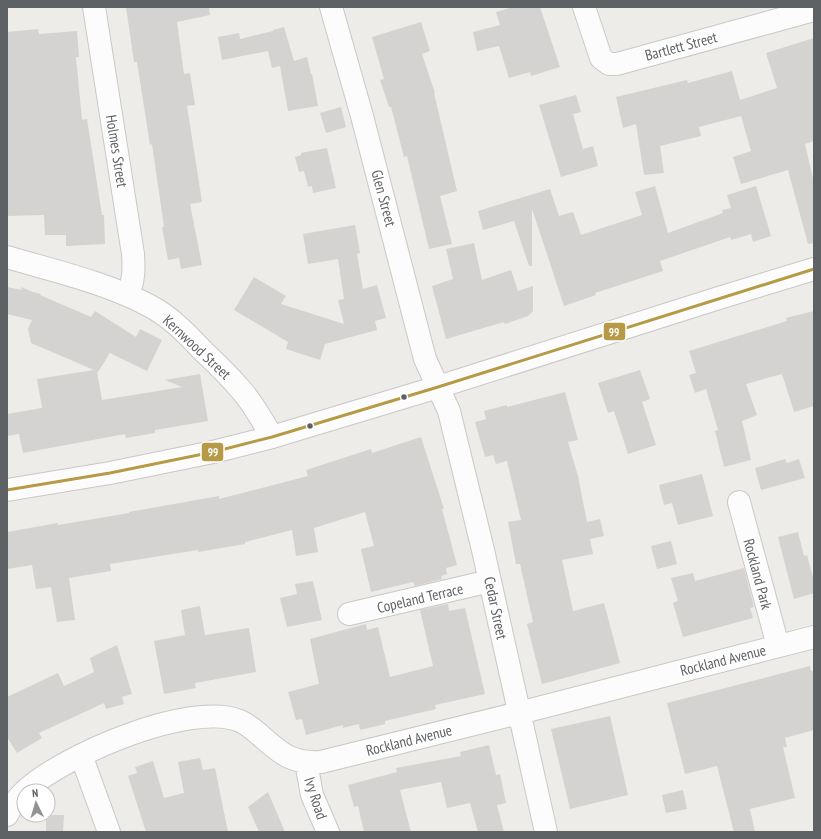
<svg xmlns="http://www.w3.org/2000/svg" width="821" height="839" viewBox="0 0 821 839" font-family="'PT Sans Narrow',sans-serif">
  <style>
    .building { fill: #d4d3d1 }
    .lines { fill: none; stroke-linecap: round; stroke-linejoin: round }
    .street-casing { stroke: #c8c8c8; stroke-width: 24 }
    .secondary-casing { stroke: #c8c8c8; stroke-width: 24 }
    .street { stroke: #fcfcfc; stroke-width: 22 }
    .secondary { stroke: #fcfcfc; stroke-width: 22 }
    .bus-1-casing { stroke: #fff; stroke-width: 6 }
    .bus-1 { stroke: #b79a46; stroke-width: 3 }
    .bus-dot { fill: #5f6265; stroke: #fff; stroke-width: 1.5 }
    .labels { text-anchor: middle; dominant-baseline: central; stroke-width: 3.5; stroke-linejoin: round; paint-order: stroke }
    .street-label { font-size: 15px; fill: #5f6265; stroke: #fff }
    .line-badge { stroke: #fff; stroke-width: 1.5 }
    .badge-label { font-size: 11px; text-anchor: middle; font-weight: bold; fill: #fff }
  </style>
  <rect width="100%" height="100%" fill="#edece9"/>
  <path class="building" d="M126,7H209L210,15L177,22L184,74L190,73L195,105L187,106L202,202L190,204L202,265L181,269L179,258L168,260L162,227H164L152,144L150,145L137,62H134Z
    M513,7H540L560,67L531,76L530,72L509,78L499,46L477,51L473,32L500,25L496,12Z
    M421,22L430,51L422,54L435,93H434L457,191L440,196L452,244L429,249L407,156L404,157L391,107H389L380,80L384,79L372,37Z
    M284,27L294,61L307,57L311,74H312L318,106L288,111L280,66L272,68L268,51L222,60L218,37L239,33L240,39L273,31V30Z
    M38,29L39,34L77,31L79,57H76L82,120L87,119L102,215H104L105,244L66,246V235H45L44,215L7,216V32Z
    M814,38V141L805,144L814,183V243L808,244L788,170L741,184L733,157L751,151L741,116L699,127L701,136L660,146L664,173L644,175L636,124L623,128L616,97L687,80L688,83L732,71L740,100L777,88L766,53Z
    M576,95L581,112L573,114L583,149L593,146L598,166L561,177L539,105Z
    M341,107L346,127L326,133L320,113Z
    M327,148L336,188L313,193L312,186L308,187L304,171L299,172L295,157L301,155V153Z
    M655,186L668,233L723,213L722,210L731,208L727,195L756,186L771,236L753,242L751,234L731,240L730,237L660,261L663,271L595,293L596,295L564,306L532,209V266H529L514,221L483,230L478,211L550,189L559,216L573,212L581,235L642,215L635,192Z
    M355,225L360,253L357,254L363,289L377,285L386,318L375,321L377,330L325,344L320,360L286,349L288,342L234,310L254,277L286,296L281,304L344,324L338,300L344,299L338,259L308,264L303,234Z
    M474,243L482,280L511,270L518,291L533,286V311L528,316L505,324L504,322L446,339L432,286L453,279L446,249Z
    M7,287L22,290L21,287L33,292L41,294L40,295L91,317L95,311L136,337L140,329L162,340L147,371L110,353L98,372H97L102,400L182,387L165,380L200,374L208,421L155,430V433L126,438L125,434L23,453L19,434L7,436V414L42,408L37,379L94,370L31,343L28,329L32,320L7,314Z
    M814,311V406L794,412L782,374L746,384L757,415L742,421L751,460L724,467L715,431L718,430L706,389L695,393L689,375L696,373L689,351L787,321L786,318Z
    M640,370L650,399L642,402L656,445L628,454L614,411L608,413L598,383Z
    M565,392L578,440L568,442L578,476L587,522L600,519L604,536L590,539L593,554L562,560L573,611L604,603L620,663L542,684L527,624L533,622L520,564H516L508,522L521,520L507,461L496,464L493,455L485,457L475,422L486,419L484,411L507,405V407Z
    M421,437L444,509H442L457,565L446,568L447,574L441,576L442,579L415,586L413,582L371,592L361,549L374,546L365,512L314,528L318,552L296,556L292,530L245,542V544L198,552V550L110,564L111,571L69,578L75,620L57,622L51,587L36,589L32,565L7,569V532L58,523V525L129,513V512L219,496V499L308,476L306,470L371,449L372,453Z
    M785,459L787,463L799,459L805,478L761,490L755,468Z
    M702,474L713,516L678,525L672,503L664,505L659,485Z
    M798,532L804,556L807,555L814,581V593L794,599L778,537Z
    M671,541L677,564L657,569L651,546Z
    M744,568L754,607L750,608L753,618L683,637L673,603L678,601L671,578L693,573L695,581Z
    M313,581L322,620L287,627L280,598L297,594L295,584Z
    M448,604L449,611L465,608L485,694L435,705L436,709L385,721V724L360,730L359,724L343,728V725L306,735L302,719L296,720L288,692L319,684L310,639L366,624L367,630L378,627L390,677L433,666L420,610Z
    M200,606L205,635L249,628L256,672L195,683L196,688L164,694L154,641L185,635L181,610Z
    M117,645L132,694L122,697L124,704L106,709L104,703L39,733L42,738L17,753L7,737V697L58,673L64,686L94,672L90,658Z
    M810,666L811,671H814V730L785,738L787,747H783L795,798L750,809L755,832H734L717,766L685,774L667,703Z
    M610,716L628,795L570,809L551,729Z
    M489,745L496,775L500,774L506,803L497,805L504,832H478L470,803L447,808L441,782L400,790L411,832H364L358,806L354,807L348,785L397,772L396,768L461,756L460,752Z
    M200,758L203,770L215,768L228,832H146L128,776L137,773L135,767L153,761L164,798L184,793L178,762Z
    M683,790L687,809L666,813L662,795Z
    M268,792L285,832H259L248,807Z
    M46,815H64L63,832H46Z"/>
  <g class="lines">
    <defs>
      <path id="street" d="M94,7L133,254C134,270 134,280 128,295
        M331,7L362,116L425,359L449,411L483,550L546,832
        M584,7L601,58L609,64H617L814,10
        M7,257C54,271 104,282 148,305C170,316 187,334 204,352C217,364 230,377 242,391C254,405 263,421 272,437
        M739,502L778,646
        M349,614L490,581
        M81,755L109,832
        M306,762L312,795L328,832
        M25,791C62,756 191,700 240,721C247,724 254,730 260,735C280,753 292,764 321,762L519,713L814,637
        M7,815L13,804L24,792"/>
      <path id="secondary" d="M7,490L110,473L213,452L272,437L438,387L722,297L814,269"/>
    </defs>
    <use href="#street" class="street-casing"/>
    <use href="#secondary" class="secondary-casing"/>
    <use href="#street" class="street"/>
    <use href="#secondary" class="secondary"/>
    <defs>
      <path id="bus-1" d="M7,490L110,473L213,452L272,437L438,387L814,269"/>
    </defs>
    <use href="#bus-1" class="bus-1-casing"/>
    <use href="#bus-1" class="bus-1"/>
  </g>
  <g class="bus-dot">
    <circle cx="404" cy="397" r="3.5"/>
    <circle cx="310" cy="426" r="3.5"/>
  </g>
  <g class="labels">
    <g class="street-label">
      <text transform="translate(681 46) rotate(-15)">Bartlett Street</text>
      <text transform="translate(117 151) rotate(81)">Holmes Street</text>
      <text transform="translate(384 198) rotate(75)">Glen Street</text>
      <text transform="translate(197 347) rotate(43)">Kernwood Street</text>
      <text transform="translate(758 574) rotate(75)">Rockland Park</text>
      <text transform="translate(420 598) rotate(-13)">Copeland Terrace</text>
      <text transform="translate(496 608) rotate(78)">Cedar Street</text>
      <text transform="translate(723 660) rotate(-14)">Rockland Avenue</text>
      <text transform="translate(409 740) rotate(-14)">Rockland Avenue</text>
      <text transform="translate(316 798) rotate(72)">Ivy Road</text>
    </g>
  </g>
  <g class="line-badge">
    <rect x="603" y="322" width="23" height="19" rx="4" fill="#b79a46"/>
    <rect x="201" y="442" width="23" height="20" rx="4" fill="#b79a46"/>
  </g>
  <g class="badge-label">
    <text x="614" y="336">99</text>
    <text x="213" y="456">99</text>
  </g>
  <rect width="821" height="839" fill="none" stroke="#5f6265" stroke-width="16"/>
  <g transform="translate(36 803) rotate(355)"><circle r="19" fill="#ffffff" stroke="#bfc0c1"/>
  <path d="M0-3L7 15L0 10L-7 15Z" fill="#919293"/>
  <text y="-6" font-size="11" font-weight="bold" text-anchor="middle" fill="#5f6265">N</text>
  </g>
</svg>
